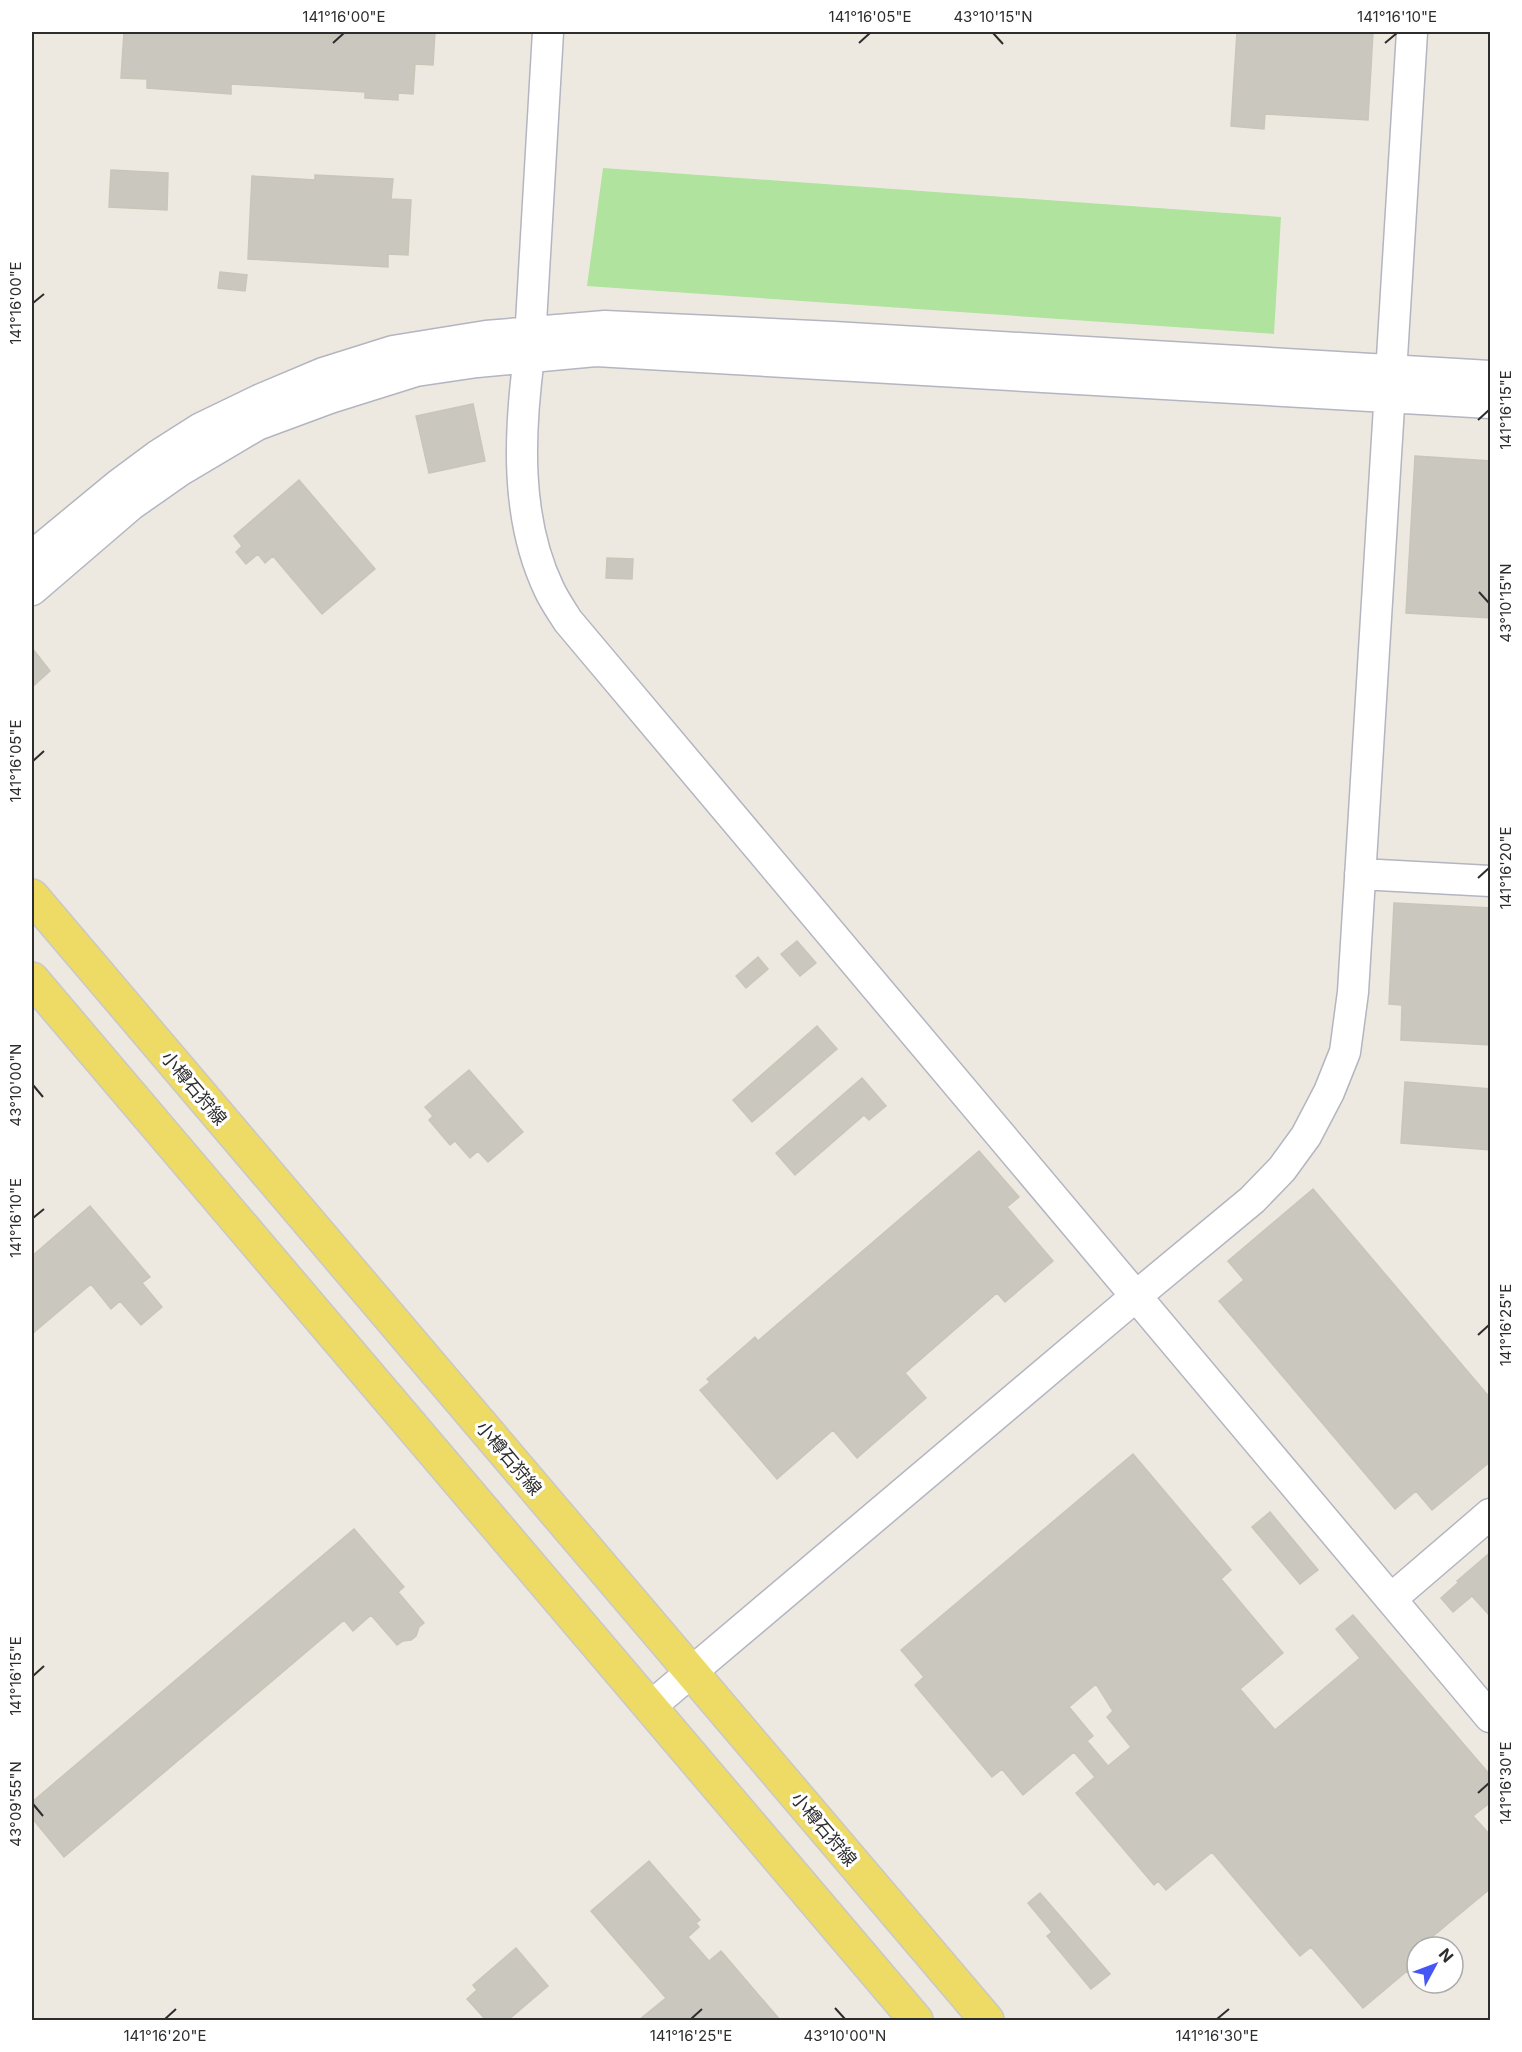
<svg xmlns="http://www.w3.org/2000/svg" width="1522" height="2052" viewBox="0 0 1522 2052" font-family="Inter,'Noto Sans JP',sans-serif">
  <style>
    .green { fill: #afe39e }
    .building { fill: #cac7be; stroke: #cac5b9; stroke-width: 1.5; fill-rule: evenodd }
    .lines { fill: none; stroke-linecap: round; stroke-linejoin: round }
    .minor-casing { stroke: #b3b5c0; stroke-width: 33 }
    .major-casing { stroke: #c8c8c8; stroke-width: 36 }
    .minor { stroke: #fff; stroke-width: 30 }
    .major { stroke: #eedb65; stroke-width: 33 }
    .ticks { fill: none; stroke: #2d2d2d; stroke-width: 2 }
    .labels { text-anchor: middle; dominant-baseline: central; stroke-width: 6; stroke-linejoin: round; paint-order: stroke }
    .street-label { font-size: 18px; fill: #2d2d2d; stroke: #fff }
    .neatline { fill: none; stroke: #2d2d2d; stroke-width: 2 }
    .ticks-label { font-size: 15px; text-anchor: middle; fill: #2d2d2d }
  </style>
  <rect width="100%" height="100%" fill="#eee9e0"/>
  <path class="green" d="M603,168L1281,217L1274,334L587,286Z"/>
  <path class="building" d="M124,32H435L433,65L415,64L413,94L398,93V100L365,98V92L231,84V94L147,88V79L121,78Z
    M1237,32H1373L1368,120L1265,114L1264,129L1231,126Z
    M111,170L168,173L167,210L109,207Z
    M315,175L393,179L391,199L411,200L408,255L388,254V267L248,259L252,176L315,180Z
    M220,272L247,275L245,291L218,288Z
    M473,404L485,461L429,473L416,416Z
    M1415,456L1491,461V618L1406,613Z
    M299,480L375,569L322,614L273,556L265,563L258,554L246,564L236,552L242,546L234,536Z
    M607,558L633,559L632,579L606,578Z
    M32,648L50,671L32,687Z
    M1394,903L1491,908V1045L1401,1040L1402,1005L1389,1004Z
    M797,941L816,963L800,976L781,954Z
    M758,957L768,969L746,988L736,976Z
    M817,1026L837,1049L752,1122L733,1100Z
    M469,1070L523,1132L488,1162L478,1151L470,1158L455,1141L450,1145L429,1120L433,1116L425,1107Z
    M862,1078L886,1106L869,1120L864,1115L795,1175L776,1153Z
    M1405,1082L1491,1089V1150L1401,1143Z
    M979,1151L1019,1197L1007,1207L1053,1261L1005,1302L997,1293L905,1373L926,1398L857,1458L833,1430L777,1479L700,1390L710,1382L707,1379L755,1337L758,1341Z
    M1313,1189L1491,1399V1461L1432,1510L1416,1491L1395,1509L1219,1301L1244,1280L1228,1261Z
    M90,1206L150,1277L142,1283L162,1307L141,1325L120,1301L111,1309L91,1284L32,1334V1256Z
    M1133,1454L1231,1570L1221,1579L1283,1653L1240,1689L1275,1730L1360,1658L1336,1629L1353,1615L1491,1776V1802L1473,1816L1491,1836V1888L1432,1937L1441,1947H1417V1983L1407,1971L1363,2008L1311,1947L1300,1956L1212,1852L1166,1890L1158,1881L1154,1885L1076,1793L1095,1777L1074,1752L1023,1795L1002,1769L992,1777L915,1685L924,1677L901,1650ZM1096,1684L1113,1711L1107,1717L1131,1747L1108,1766L1087,1741L1093,1736L1069,1707Z
    M1270,1512L1318,1570L1300,1584L1252,1527Z
    M354,1529L404,1587L398,1592L424,1623L419,1627L416,1636L411,1640L403,1641L397,1645L371,1615L353,1631L344,1620L64,1857L32,1818V1802Z
    M1491,1552V1617L1472,1596L1453,1612L1441,1598L1459,1582L1457,1581Z
    M649,1861L700,1920L696,1923L699,1927L688,1937L709,1961L721,1951L780,2020H639L666,1998L591,1911Z
    M1040,1893L1110,1974L1091,1989L1047,1936L1052,1932L1028,1903Z
    M516,1948L548,1986L508,2020H486L467,1999L477,1990L473,1985Z"/>
  <g class="lines">
    <defs>
      <path id="minor" d="M548,32L529,357C519,433 515,518 549,589C554,600 561,610 568,621L1490,1717
        M32,556L118,485L157,456L201,428L259,400L323,373L393,351L486,336L605,326L834,337L1490,376
        M32,590L131,505L181,470L257,425L330,398L416,371L477,362L596,351L1490,403
        M1360,874L1490,881
        M1391,1599L1490,1514
        M650,1707L1135,1297L1252,1200L1282,1169L1306,1136L1329,1092L1345,1052L1353,992L1412,32"/>
      <path id="major" d="M32,896L987,2020
        M32,979L916,2020"/>
    </defs>
    <use href="#minor" class="minor-casing"/>
    <use href="#major" class="major-casing"/>
    <use href="#minor" class="minor"/>
    <use href="#major" class="major"/>
  </g>
  <path class="ticks" d="M993,33L1003,44M333,43L344,33M859,43L870,33M1385,43L1397,33M33,303L44,294M1478,420L1489,410M1479,592L1489,603M33,761L44,751M1478,878L1489,868M33,1085L43,1097M33,1218L44,1209M1478,1335L1489,1325M33,1676L44,1666M1478,1793L1489,1783M33,1804L43,1816M835,2008L845,2019M165,2019L176,2009M691,2019L702,2009M1217,2019L1229,2009"/>
  <g class="labels">
    <g class="street-label">
      <text transform="translate(194 1088) rotate(50)">小樽石狩線</text>
      <text transform="translate(509 1458) rotate(50)">小樽石狩線</text>
      <text transform="translate(824 1829) rotate(50)">小樽石狩線</text>
    </g>
  </g>
  <rect width="1522" height="2052" fill="none" stroke="#ffffff" stroke-width="66"/>
  <g transform="translate(1435 1965) rotate(49)"><circle r="28" fill="#ffffff" stroke="#ababab" stroke-width="1.5"/>
  <path d="M0-4.5L10 22L0 15L-10 22Z" fill="#4555f6"/>
  <text y="-9" font-size="16" font-weight="bold" text-anchor="middle" fill="#2d2d2d">N</text>
  </g>
  <rect x="33" y="33" width="1456" height="1986" class="neatline"/>
  <g class="ticks-label">
    <text x="344" y="22">141°16'00"E</text>
    <text x="870" y="22">141°16'05"E</text>
    <text x="993" y="22">43°10'15"N</text>
    <text x="1397" y="22">141°16'10"E</text>
    <text transform="translate(16 303) rotate(-90)" y="5">141°16'00"E</text>
    <text transform="translate(1506 410) rotate(-90)" y="5">141°16'15"E</text>
    <text transform="translate(1506 603) rotate(-90)" y="5">43°10'15"N</text>
    <text transform="translate(16 761) rotate(-90)" y="5">141°16'05"E</text>
    <text transform="translate(1506 868) rotate(-90)" y="5">141°16'20"E</text>
    <text transform="translate(16 1085) rotate(-90)" y="5">43°10'00"N</text>
    <text transform="translate(16 1218) rotate(-90)" y="5">141°16'10"E</text>
    <text transform="translate(1506 1325) rotate(-90)" y="5">141°16'25"E</text>
    <text transform="translate(16 1676) rotate(-90)" y="5">141°16'15"E</text>
    <text transform="translate(1506 1783) rotate(-90)" y="5">141°16'30"E</text>
    <text transform="translate(16 1804) rotate(-90)" y="5">43°09'55"N</text>
    <text x="165" y="2041">141°16'20"E</text>
    <text x="691" y="2041">141°16'25"E</text>
    <text x="845" y="2041">43°10'00"N</text>
    <text x="1217" y="2041">141°16'30"E</text>
  </g>
</svg>
